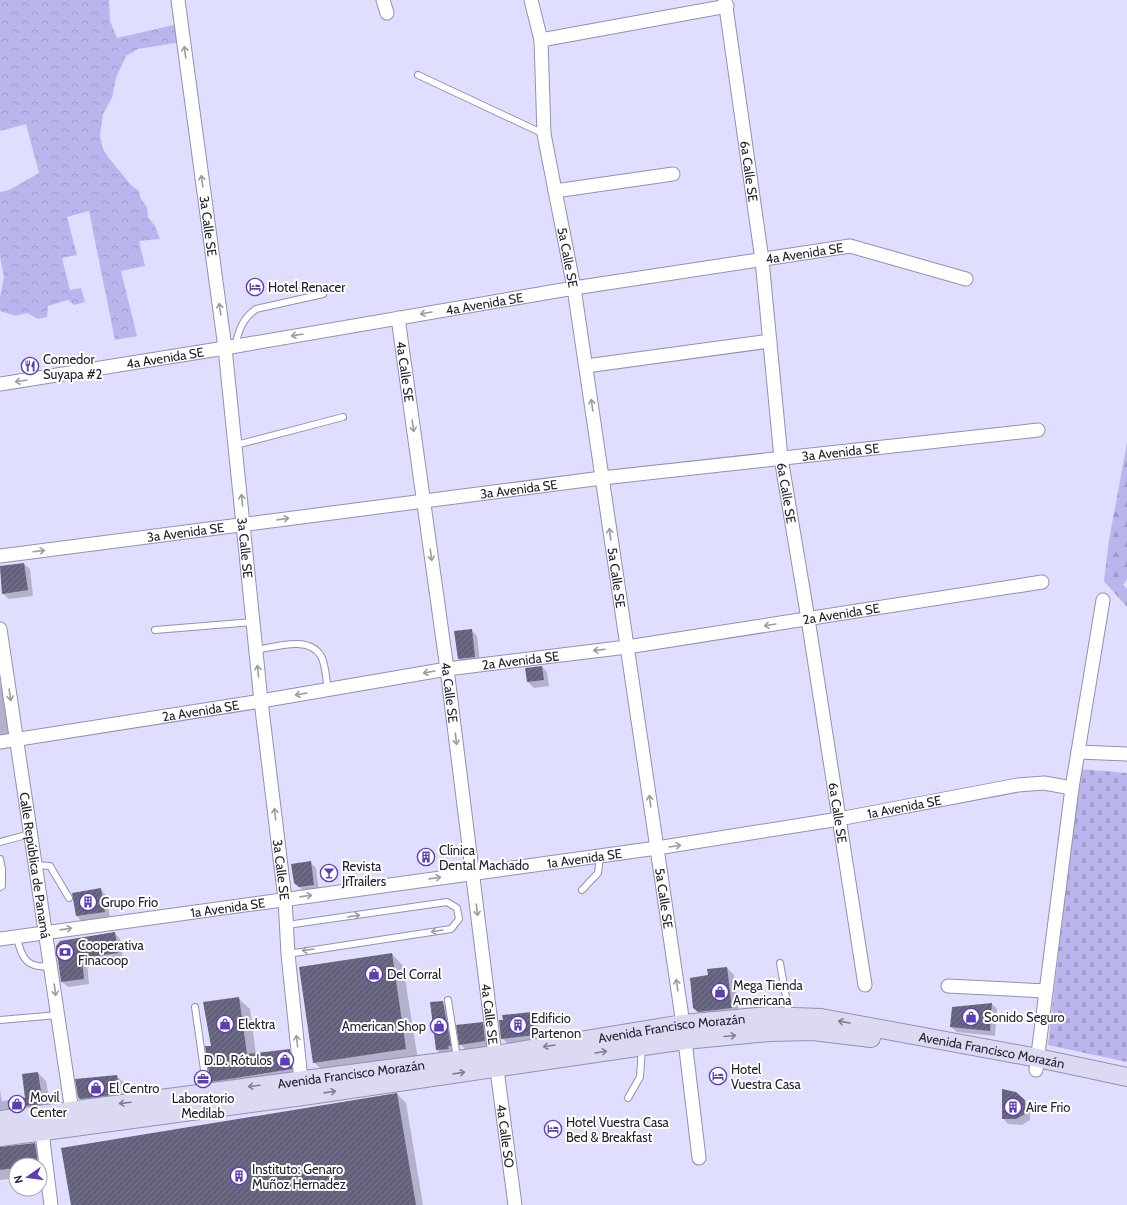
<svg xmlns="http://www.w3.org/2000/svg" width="1127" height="1205" viewBox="0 0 1127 1205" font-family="Cabin,sans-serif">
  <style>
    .forest { fill: url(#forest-firs) }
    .cemetery { fill: url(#cemetery-stones) }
    .park { fill: url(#park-crowns) }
    .shadow { fill: #0003 }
    .building { fill: url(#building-hatch) }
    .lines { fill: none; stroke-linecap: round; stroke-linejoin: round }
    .lane-casing { stroke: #9391af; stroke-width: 8 }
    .street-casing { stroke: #9391af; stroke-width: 15 }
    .secondary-casing { stroke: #9391af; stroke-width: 20 }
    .lane { stroke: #fff; stroke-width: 6 }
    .street { stroke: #fff; stroke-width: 13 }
    .secondary { stroke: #dcd9f2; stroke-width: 18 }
    .oneway { stroke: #9c9ca1 }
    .oneway2 { stroke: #807e90 }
    .labels { text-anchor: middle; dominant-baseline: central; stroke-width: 4; stroke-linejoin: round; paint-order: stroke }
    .street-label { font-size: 13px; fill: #23222e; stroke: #fff }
    .poi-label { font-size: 13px; fill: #23222e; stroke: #fff; text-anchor: start }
  </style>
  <defs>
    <pattern id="forest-firs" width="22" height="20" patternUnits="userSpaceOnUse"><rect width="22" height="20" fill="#bbb5ed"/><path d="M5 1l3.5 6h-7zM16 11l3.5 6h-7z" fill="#a09bcc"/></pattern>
    <pattern id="cemetery-stones" width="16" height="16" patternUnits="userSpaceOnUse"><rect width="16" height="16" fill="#bbb5ed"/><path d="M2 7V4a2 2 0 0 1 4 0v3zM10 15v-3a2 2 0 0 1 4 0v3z" fill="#a09bcc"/></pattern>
    <pattern id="park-crowns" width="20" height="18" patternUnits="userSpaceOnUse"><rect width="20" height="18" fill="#bbb5ed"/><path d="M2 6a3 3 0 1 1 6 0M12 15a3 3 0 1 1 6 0" fill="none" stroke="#a09bcc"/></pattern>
    <pattern id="building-hatch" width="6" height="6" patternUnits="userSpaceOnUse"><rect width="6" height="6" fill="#64617d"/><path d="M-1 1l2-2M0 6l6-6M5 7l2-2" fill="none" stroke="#7a788e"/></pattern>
  </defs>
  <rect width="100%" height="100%" fill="#e0deff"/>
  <path class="forest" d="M1127,443V579L1123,585L1127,589V607L1104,581L1109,540Z"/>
  <path class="cemetery" d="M1079,769L1127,773V1062L1048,1045Z"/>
  <path class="park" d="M0,0H109L110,21L117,38L178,24L181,42L138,49L126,56L116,78L112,98L103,114L100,135L103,149L108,157L131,185L139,191L141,199L147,207L148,217L155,226L160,239L139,241L145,266L121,271L137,336L115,340L89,211L67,217L77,255L62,258L70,290L81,288L85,302L74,305L68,300L48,306L47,317L38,319L27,313L16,316L0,311V298L4,277L0,257V192L9,190L39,173L26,124L0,131Z"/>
  <path class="shadow" d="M24,564L30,569L33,596L9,599L3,594L0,569L3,567Z
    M471,630L477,636L480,663L464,664L459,659Z
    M542,667L547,672L549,686L534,688L528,682L527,669Z
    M0,683L6,689L14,739L0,741Z
    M310,862L316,868L319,890L305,892L294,882Z
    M100,889L106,895L110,917L82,922L77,916Z
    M114,933L120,939L123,958L87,963L89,984L68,987L62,982L57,946Z
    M392,954L403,966L418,1060L326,1074L314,1062Z
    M727,968L734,975L739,1015H702L694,1008L709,976Z
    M239,999L250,1009L256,1054L289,1050L300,1061L302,1080L222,1092L211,1081L212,1047Z
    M442,1002L448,1008L456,1051L443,1056L437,1050L431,1003Z
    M992,1004L997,1009L995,1036L957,1032L951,1027Z
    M532,1013L537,1019L539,1040L508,1044L502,1038Z
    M482,1023L488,1029L490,1047L466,1050L460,1044Z
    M38,1073L46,1081L51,1111L0,1120V1090L2,1101L27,1099Z
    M117,1076L123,1082L125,1099L87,1104L79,1097Z
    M397,1094L406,1103L423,1205H72Z
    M1024,1101L1030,1107V1120L1022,1125L1008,1124L1003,1118Z
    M35,1144L44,1153L46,1172L40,1174V1165H16V1178L0,1180V1148Z"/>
  <path class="building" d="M24,563L28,590L2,594L0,566Z
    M472,629L475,657L458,659L454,631Z
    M542,666L544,680L527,682L525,668Z
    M311,861L314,885L299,887L294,883L291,864Z
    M101,888L105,912L76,916L72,893Z
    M115,932L118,953L82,958L84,979L61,982L56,946L60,941Z
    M392,953L406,1049L313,1063L299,967Z
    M727,967L732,1008L698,1012L693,1008L690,978L708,975L707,969Z
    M239,997L247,1054L290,1049L292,1069L210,1082L205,1046H211L203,1002Z
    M443,1001L451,1046H448L449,1049L436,1050L430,1002Z
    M992,1003L990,1031L950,1027L952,1007Z
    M532,1012L534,1035L501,1039L499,1020H503L502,1015Z
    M483,1022L485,1041L459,1045L456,1025Z
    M38,1072L43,1104L15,1107L14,1099L25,1098L22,1074Z
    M117,1075L120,1094L80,1099L78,1097L75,1079Z
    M1002,1089L1016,1092L1025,1100V1114L1016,1119H1002Z
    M397,1093L416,1205H71L61,1148Z
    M35,1143L38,1164L14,1165L15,1168L0,1170V1147Z"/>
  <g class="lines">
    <defs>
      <path id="lane" d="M418,75L544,134
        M235,346C239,330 242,319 256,309L323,294
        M236,445L343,417
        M155,630L253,622
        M256,650C275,647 309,635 321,656C326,665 326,680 328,690
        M0,842L30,834
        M0,859L2,869V886L0,887
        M35,865L50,866L69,898
        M582,890L598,873L600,856
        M287,925L447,902L457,908L459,919L451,929L288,954
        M17,937C21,958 27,969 51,966
        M780,963L789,1014
        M448,1000L457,1058
        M195,1007L207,1091
        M0,1020L58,1015
        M628,1098L640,1077L642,1047"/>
      <g id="street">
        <path id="s1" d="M178,0L225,348L261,701L285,899L288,954L302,1089"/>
        <path d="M383,0L387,13"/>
        <path id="s2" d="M531,0L541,40L544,134L574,288L683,1024L699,1158"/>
        <path id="s3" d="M725,0L762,260L781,458L808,619L865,985"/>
        <path d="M541,40L727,6"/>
        <path d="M555,191L673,174"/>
        <path id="s4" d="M398,318L447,669L495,1055L515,1205"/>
        <path d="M586,366L770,341"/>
        <path id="s5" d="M0,384L225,348L574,288L850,246L966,279"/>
        <path id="s6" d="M0,556L602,478L1038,430"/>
        <path id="s7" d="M0,629L73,1118"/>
        <path id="s8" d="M0,742L261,701L447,669L627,647L1042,582"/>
        <path d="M1078,752L1127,754"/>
        <path id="s9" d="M0,939L657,848L839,819L1018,785L1044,783L1072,788"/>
        <path d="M948,986L1046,991"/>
        <path d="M1036,1070L1072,788L1103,600"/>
        <path d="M41,1124L51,1205"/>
      </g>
      <g id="secondary">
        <path id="s10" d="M0,1120L495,1055L683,1024L768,1016L821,1018L1038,1058L1127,1077"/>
        <path d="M0,1137L303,1096L685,1040L770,1032L813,1031L871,1038"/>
      </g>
    </defs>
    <use href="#lane" class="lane-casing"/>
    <use href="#street" class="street-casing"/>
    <use href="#secondary" class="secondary-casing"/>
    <use href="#lane" class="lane"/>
    <use href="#street" class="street"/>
    <use href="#secondary" class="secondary"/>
  </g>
  <defs><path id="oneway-shaft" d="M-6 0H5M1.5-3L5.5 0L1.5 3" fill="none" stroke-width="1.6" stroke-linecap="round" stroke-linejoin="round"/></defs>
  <g class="oneway">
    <use href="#oneway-shaft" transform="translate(185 52) rotate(-98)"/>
    <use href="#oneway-shaft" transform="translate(202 181) rotate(-98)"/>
    <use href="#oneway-shaft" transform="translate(220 309) rotate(-98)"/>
    <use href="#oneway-shaft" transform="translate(426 313) rotate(170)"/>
    <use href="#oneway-shaft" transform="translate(297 335) rotate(170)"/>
    <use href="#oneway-shaft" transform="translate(21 381) rotate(171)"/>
    <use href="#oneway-shaft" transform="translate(592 405) rotate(-98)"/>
    <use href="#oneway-shaft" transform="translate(413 426) rotate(82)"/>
    <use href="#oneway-shaft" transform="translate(242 500) rotate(-96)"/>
    <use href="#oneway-shaft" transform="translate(283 519) rotate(-8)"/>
    <use href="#oneway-shaft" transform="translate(610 534) rotate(-98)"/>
    <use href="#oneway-shaft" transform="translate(39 551) rotate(-7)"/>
    <use href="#oneway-shaft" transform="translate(431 555) rotate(82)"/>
    <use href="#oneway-shaft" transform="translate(770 625) rotate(171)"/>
    <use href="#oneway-shaft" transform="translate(599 650) rotate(173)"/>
    <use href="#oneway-shaft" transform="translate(258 671) rotate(-95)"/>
    <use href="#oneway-shaft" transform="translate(429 672) rotate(170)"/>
    <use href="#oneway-shaft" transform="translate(301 694) rotate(170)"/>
    <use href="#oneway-shaft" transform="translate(10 695) rotate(82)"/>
    <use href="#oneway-shaft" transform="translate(456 739) rotate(83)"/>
    <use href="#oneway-shaft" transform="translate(650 801) rotate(-98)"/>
    <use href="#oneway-shaft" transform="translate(275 814) rotate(-97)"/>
    <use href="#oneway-shaft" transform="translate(675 846) rotate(-9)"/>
    <use href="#oneway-shaft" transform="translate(435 878) rotate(-8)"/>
    <use href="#oneway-shaft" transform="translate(306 896) rotate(-8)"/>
    <use href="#oneway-shaft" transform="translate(477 910) rotate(83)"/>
    <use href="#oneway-shaft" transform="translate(354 916) rotate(-8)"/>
    <use href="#oneway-shaft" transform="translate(66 929) rotate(-8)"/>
    <use href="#oneway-shaft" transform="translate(437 931) rotate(171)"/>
    <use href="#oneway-shaft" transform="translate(308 950) rotate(171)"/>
    <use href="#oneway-shaft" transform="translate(677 985) rotate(-98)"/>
    <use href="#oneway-shaft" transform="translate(55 990) rotate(82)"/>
    <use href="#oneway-shaft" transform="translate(297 1041) rotate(-96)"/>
  </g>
  <g class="oneway2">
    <use href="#oneway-shaft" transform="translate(844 1022) rotate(-170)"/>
    <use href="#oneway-shaft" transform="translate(730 1036) rotate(-5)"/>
    <use href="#oneway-shaft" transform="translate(549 1046) rotate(171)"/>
    <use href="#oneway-shaft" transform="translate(601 1052) rotate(-9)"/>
    <use href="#oneway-shaft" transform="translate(459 1073) rotate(-8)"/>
    <use href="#oneway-shaft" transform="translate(254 1086) rotate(173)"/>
    <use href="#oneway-shaft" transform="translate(330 1092) rotate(-8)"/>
    <use href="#oneway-shaft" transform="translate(125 1103) rotate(173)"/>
  </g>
  <defs>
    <symbol id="hotel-ring" viewBox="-11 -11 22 22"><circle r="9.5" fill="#fff" stroke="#5c3eb6" stroke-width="1.5"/><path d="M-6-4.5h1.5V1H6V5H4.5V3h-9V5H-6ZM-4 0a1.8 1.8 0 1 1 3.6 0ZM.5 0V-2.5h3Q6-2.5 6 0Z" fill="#5c3eb6"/></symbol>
    <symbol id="restaurant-ring" viewBox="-11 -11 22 22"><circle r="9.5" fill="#fff" stroke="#5c3eb6" stroke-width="1.5"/><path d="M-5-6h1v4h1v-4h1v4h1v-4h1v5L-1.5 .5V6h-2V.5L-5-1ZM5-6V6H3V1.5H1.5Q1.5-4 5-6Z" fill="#5c3eb6"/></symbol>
    <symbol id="building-ring" viewBox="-11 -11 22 22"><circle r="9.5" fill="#fff" stroke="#5c3eb6" stroke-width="1.5"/><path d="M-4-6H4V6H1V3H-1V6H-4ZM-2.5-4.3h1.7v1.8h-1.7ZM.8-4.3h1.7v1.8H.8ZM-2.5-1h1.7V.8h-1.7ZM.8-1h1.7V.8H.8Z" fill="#5c3eb6"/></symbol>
    <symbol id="bar-ring" viewBox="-11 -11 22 22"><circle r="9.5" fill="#fff" stroke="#5c3eb6" stroke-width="1.5"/><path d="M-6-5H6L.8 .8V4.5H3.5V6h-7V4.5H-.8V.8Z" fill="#5c3eb6"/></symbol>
    <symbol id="bank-ring" viewBox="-11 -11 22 22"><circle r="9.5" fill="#fff" stroke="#5c3eb6" stroke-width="1.5"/><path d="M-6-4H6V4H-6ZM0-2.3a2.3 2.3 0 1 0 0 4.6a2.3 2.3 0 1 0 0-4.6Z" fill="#5c3eb6"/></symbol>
    <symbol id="shop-ring" viewBox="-11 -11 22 22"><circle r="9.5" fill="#fff" stroke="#5c3eb6" stroke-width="1.5"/><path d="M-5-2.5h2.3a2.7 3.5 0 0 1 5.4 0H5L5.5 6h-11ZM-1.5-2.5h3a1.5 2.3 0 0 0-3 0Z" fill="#5c3eb6"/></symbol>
    <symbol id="office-ring" viewBox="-11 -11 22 22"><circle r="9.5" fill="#fff" stroke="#5c3eb6" stroke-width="1.5"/><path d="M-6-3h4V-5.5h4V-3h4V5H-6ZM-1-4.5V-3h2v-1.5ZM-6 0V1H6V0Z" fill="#5c3eb6"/></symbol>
  </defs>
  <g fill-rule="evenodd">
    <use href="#hotel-ring" x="245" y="277" width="20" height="20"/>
    <use href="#restaurant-ring" x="20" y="356" width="20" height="20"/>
    <use href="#building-ring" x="416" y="847" width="20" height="20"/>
    <use href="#bar-ring" x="319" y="863" width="20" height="20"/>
    <use href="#building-ring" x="78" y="892" width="20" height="20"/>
    <use href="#bank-ring" x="55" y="942" width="20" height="20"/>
    <use href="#shop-ring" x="364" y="964" width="20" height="20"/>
    <use href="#shop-ring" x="710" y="982" width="20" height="20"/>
    <use href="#shop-ring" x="961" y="1007" width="20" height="20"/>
    <use href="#shop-ring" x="215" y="1014" width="20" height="20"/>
    <use href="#building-ring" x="508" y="1015" width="20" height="20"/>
    <use href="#shop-ring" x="429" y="1016" width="20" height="20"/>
    <use href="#shop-ring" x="275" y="1050" width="20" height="20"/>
    <use href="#hotel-ring" x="708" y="1066" width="20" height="20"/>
    <use href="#office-ring" x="193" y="1069" width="20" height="20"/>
    <use href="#shop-ring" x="86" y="1078" width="20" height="20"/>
    <use href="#shop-ring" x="7" y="1094" width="20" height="20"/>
    <use href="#building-ring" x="1003" y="1097" width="20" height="20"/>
    <use href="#hotel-ring" x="543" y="1119" width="20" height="20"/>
    <use href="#building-ring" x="229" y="1166" width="20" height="20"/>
  </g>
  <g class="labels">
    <g class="street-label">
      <text stroke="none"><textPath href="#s3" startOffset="173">6a Calle SE</textPath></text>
      <text stroke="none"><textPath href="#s1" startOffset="228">3a Calle SE</textPath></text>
      <text stroke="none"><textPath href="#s5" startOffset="815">4a Avenida SE</textPath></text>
      <text stroke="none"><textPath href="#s2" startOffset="261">5a Calle SE</textPath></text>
      <text stroke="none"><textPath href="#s5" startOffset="491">4a Avenida SE</textPath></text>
      <text stroke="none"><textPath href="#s5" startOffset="167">4a Avenida SE</textPath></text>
      <text stroke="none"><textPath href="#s4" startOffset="54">4a Calle SE</textPath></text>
      <text stroke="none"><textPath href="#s6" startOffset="847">3a Avenida SE</textPath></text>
      <text stroke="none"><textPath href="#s6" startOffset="523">3a Avenida SE</textPath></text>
      <text stroke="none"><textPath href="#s3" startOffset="497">6a Calle SE</textPath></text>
      <text stroke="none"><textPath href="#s6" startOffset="187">3a Avenida SE</textPath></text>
      <text stroke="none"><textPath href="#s1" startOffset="552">3a Calle SE</textPath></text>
      <text stroke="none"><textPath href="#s2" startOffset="585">5a Calle SE</textPath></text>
      <text stroke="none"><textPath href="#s8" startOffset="851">2a Avenida SE</textPath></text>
      <text stroke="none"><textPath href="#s8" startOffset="527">2a Avenida SE</textPath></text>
      <text stroke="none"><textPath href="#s4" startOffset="378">4a Calle SE</textPath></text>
      <text stroke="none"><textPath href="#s8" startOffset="203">2a Avenida SE</textPath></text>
      <text stroke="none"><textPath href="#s9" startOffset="914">1a Avenida SE</textPath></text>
      <text stroke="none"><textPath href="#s3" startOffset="821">6a Calle SE</textPath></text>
      <text stroke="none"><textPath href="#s9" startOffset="590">1a Avenida SE</textPath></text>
      <text stroke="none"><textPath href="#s7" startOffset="239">Calle República de Panamá</textPath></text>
      <text stroke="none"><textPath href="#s1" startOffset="876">3a Calle SE</textPath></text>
      <text stroke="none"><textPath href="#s2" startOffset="909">5a Calle SE</textPath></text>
      <text stroke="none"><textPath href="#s9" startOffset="230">1a Avenida SE</textPath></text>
      <text stroke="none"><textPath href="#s4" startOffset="702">4a Calle SE</textPath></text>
      <text stroke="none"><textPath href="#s10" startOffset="678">Avenida Francisco Morazán</textPath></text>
      <text stroke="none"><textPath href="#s10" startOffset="1002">Avenida Francisco Morazán</textPath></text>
      <text stroke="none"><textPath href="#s10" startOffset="354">Avenida Francisco Morazán</textPath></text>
      <text stroke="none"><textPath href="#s4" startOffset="825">4a Calle SO</textPath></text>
    </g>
    <g class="poi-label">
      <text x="268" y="287">Hotel Renacer</text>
      <text x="43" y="359">Comedor<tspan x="43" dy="15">Suyapa #2</tspan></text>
      <text x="439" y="850">Clínica<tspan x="439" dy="15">Dental Machado</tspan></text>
      <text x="342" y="866">Revista<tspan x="342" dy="15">JrTrailers</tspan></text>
      <text x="101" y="902">Grupo Frio</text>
      <text x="78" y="945">Cooperativa<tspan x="78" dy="15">Finacoop</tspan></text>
      <text x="387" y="974">Del Corral</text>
      <text x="733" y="985">Mega Tienda<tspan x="733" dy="15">Americana</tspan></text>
      <text x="984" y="1017">Sonido Seguro</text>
      <text x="531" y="1018">Edificio<tspan x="531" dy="15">Partenon</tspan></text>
      <text x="238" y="1024">Elektra</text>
      <text x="426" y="1026" text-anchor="end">American Shop</text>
      <text x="272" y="1060" text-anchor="end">D.D. Rótulos</text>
      <text x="731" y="1069">Hotel<tspan x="731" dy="15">Vuestra Casa</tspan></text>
      <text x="109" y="1088">El Centro</text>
      <text x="30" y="1097">Movil<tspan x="30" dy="15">Center</tspan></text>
      <text x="203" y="1098" text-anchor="middle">Laboratorio<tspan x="203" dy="15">Medilab</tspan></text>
      <text x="1026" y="1107">Aire Frio</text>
      <text x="566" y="1122">Hotel Vuestra Casa<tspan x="566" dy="15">Bed &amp; Breakfast</tspan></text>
      <text x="252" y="1169">Instituto: Genaro<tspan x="252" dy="15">Muñoz Hernadez</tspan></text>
    </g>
  </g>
  <g transform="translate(28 1177) rotate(256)"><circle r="19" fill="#ffffff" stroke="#a7a7ab"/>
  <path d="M0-3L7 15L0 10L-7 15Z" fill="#5c3eb6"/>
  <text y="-6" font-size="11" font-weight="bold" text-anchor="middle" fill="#23222e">N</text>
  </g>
</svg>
